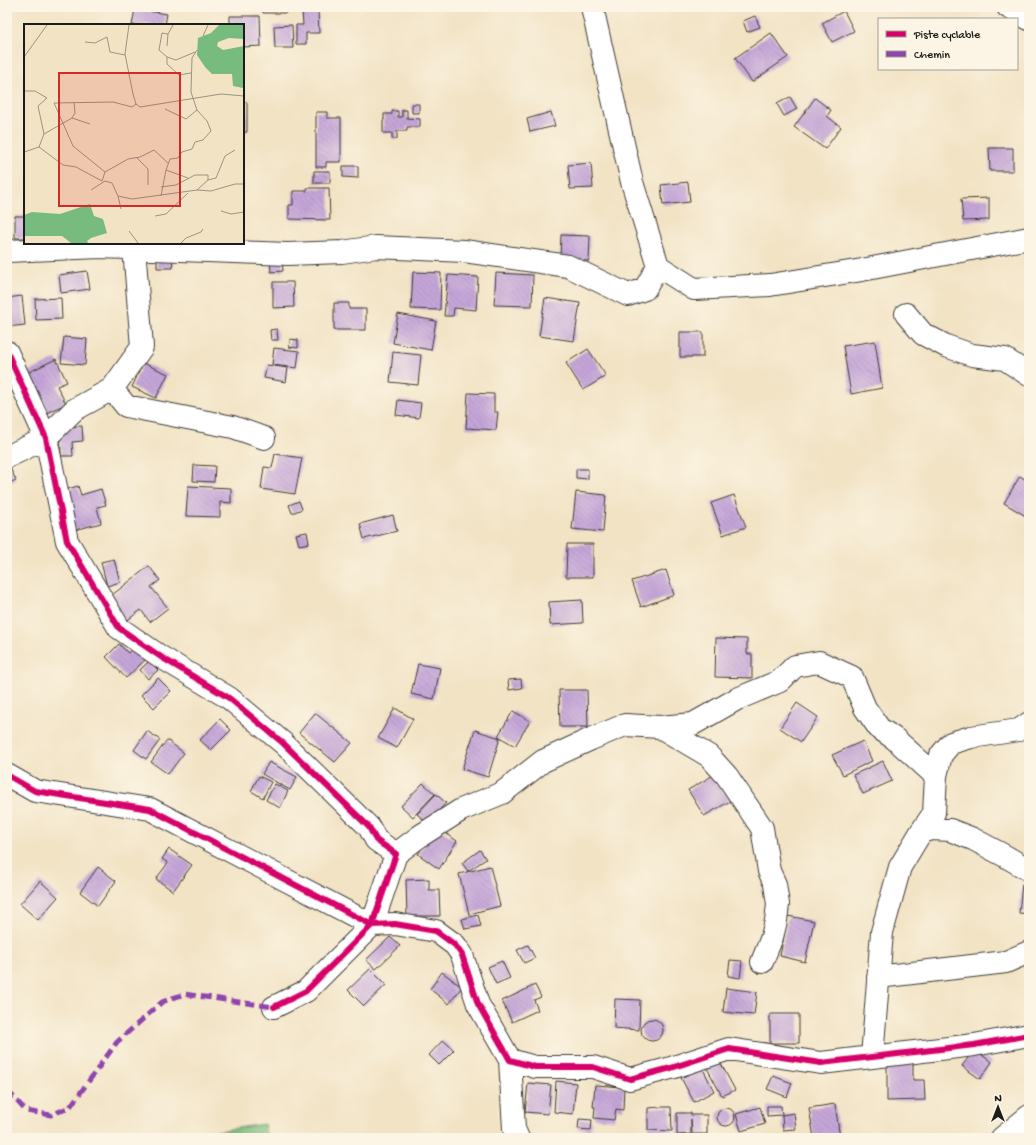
<svg xmlns="http://www.w3.org/2000/svg" width="1036" height="1145" viewBox="0 0 1036 1145" font-family="'Gochi Hand',sans-serif">
  <style>
    .forest { fill: url(#forest-firs); stroke: #4a6c4d }
    .building { fill: url(#building-back-hatch) }
    .lines { fill: none; stroke-linecap: round; stroke-linejoin: round }
    .minor-casing { stroke: #3c3a35; stroke-width: 24 }
    .minor { stroke: #fff; stroke-width: 22 }
    .quiet { stroke: #8e44ad; stroke-width: 5; stroke-dasharray: 10 5; stroke-linecap: butt }
    .cycleway-casing { stroke: #fcf5e5; stroke-width: 8 }
    .cycleway { stroke: #d6006c; stroke-width: 6 }
    .inset-road { fill: none; stroke: #9c9381; stroke-width: 1 }
    .view { fill: #d62828; fill-opacity: 0.15; stroke: #d62828; stroke-width: 2 }
    .inset-edge { fill: none; stroke: #1c1c1c; stroke-width: 2 }
  </style>
  <defs>
    <pattern id="forest-firs" width="22" height="20" patternUnits="userSpaceOnUse"><rect width="22" height="20" fill="#78bb7e"/><path d="M5 1l3.5 6h-7zM16 11l3.5 6h-7z" fill="#629766"/></pattern>
    <pattern id="building-back-hatch" width="6" height="6" patternUnits="userSpaceOnUse"><rect width="6" height="6" fill="#c5a5d8"/><path d="M-1 5l2 2M0 0l6 6M5-1l2 2" fill="none" stroke="#a98db9"/></pattern>
  </defs>
  <rect width="100%" height="100%" fill="#fcf5e5"/>
  <filter id="ink" filterUnits="userSpaceOnUse"><feTurbulence type="fractalNoise" baseFrequency=".025" numOctaves="2"/><feDisplacementMap in="SourceGraphic" scale="8" xChannelSelector="R" yChannelSelector="G"/><feConvolveMatrix kernelMatrix="1 2 1 2 8 2 1 2 1" color-interpolation-filters="sRGB"/></filter>
  <filter id="wash" filterUnits="userSpaceOnUse"><feTurbulence type="fractalNoise" baseFrequency=".012" numOctaves="4" result="noise"/><feDisplacementMap in="SourceGraphic" scale="16" xChannelSelector="R" yChannelSelector="G"/><feGaussianBlur stdDeviation="0.9" result="paint"/><feColorMatrix in="noise" values="0 0 0 0 0 0 0 0 0 0 0 0 0 0 0 0 0 1.4 0 .05"/><feComposite in="paint" operator="in"/></filter>
  <g filter="url(#wash)">
    <rect width="100%" height="100%" fill="#f2e3c5"/>
    <path class="forest" d="M264,1124L267,1138H189L198,1134Z"/>
    <g id="blocks">
      <path class="building" d="M263,7H286V13H263Z
        M135,9L167,14L165,25H132Z
        M302,10H318L319,33H306V44H296V25H303Z
        M844,11L854,31L832,42L822,23Z
        M230,16H260L261,46L243,47V25H230Z
        M755,16L760,27L747,32L743,21Z
        M292,25L293,48H275L274,26Z
        M771,33L788,57L752,82L735,58Z
        M790,97L797,109L784,116L777,104Z
        M815,98L831,110L827,116L841,127L825,149L794,127Z
        M243,102H247V132H243Z
        M412,104H419V113H412Z
        M402,110H407V118L420,119V127H407V131H397V139H392V133H383V120H384V114H392V111H398V117H402Z
        M316,112H327V118H341V162H326V167H316Z
        M551,112L555,126L530,132L527,119Z
        M989,148H1013V171H990Z
        M591,163L593,188L570,189L568,165Z
        M343,166H358V178L343,177Z
        M314,171H330V183H314Z
        M688,182L690,202L663,205L661,185Z
        M307,188H329L330,220L289,219V205H293V191H307Z
        M989,198V220L963,221L961,199Z
        M15,216H25V238H15Z
        M561,235L590,236L589,261L560,260Z
        M157,257H172L173,268H157Z
        M282,257L283,271L271,272L270,258Z
        M87,271L90,289L61,293L59,275Z
        M413,272L441,273L440,310L411,309Z
        M496,273L533,275L532,306L494,305Z
        M448,275L478,277L476,310L454,308L453,316H444Z
        M273,282H293L294,307L273,308Z
        M22,296L25,325L7,327V298Z
        M61,298L62,319L36,320L35,299Z
        M545,298L580,303L574,341L539,336Z
        M334,303H349V309H366V330H334Z
        M398,314L436,321L431,350L393,343Z
        M277,329L278,340H271L270,330Z
        M680,332H703V357H680Z
        M64,337L87,339L85,365L61,363Z
        M290,339L298,340V348L289,347Z
        M875,341L882,388L851,394L843,346Z
        M274,348L299,351L297,368L272,365Z
        M588,349L606,376L583,390L566,363Z
        M393,352L421,355L418,385L390,382Z
        M56,359L67,382L57,386L66,404L46,413L27,373Z
        M143,363L168,374L156,398L132,387Z
        M267,365L288,368L286,382L264,378Z
        M468,393L494,394V412H498L496,430L466,428Z
        M398,400L421,403L419,418L396,415Z
        M82,426L83,441L72,442L73,456H61L60,427Z
        M275,454L302,458L295,494L261,489L264,467L272,468Z
        M7,462L16,480L7,484Z
        M194,465L215,466L214,482L193,481Z
        M576,469H588V479L576,478Z
        M1020,476L1029,482V518L1004,503Z
        M78,486L81,495L101,489L106,505L97,507L101,523L75,530L64,490Z
        M188,486L231,488V503L220,502V517L186,516Z
        M576,492L606,495L603,532L572,529Z
        M734,495L746,527L723,535L711,503Z
        M299,501L302,509L292,513L289,505Z
        M393,515L397,531L364,539L360,524Z
        M307,532L309,543L299,545L296,534Z
        M567,544H593V577H566Z
        M114,559L120,582L107,586L101,562Z
        M149,566L160,580L151,587L168,608L150,622L141,610L125,622L107,599Z
        M666,570L674,595L641,607L632,581Z
        M582,600L583,623L550,625L549,602Z
        M716,638L747,639V654H752V678L715,677Z
        M119,644L128,653L134,646L147,658L126,678L106,657Z
        M149,661L158,670L148,679L140,670Z
        M418,664L440,668L434,699L411,694Z
        M158,678L171,691L154,708L141,695Z
        M521,679L522,688L509,690L508,680Z
        M559,690H587L588,727H560Z
        M797,703L818,717L801,742L780,728Z
        M395,708L413,719L397,748L378,738Z
        M513,711L530,721L515,746L498,736Z
        M315,713L352,743L335,762L299,733Z
        M220,719L231,730L211,750L200,740Z
        M475,730L500,738L488,777L462,769Z
        M147,731L160,740L146,759L134,750Z
        M167,740L184,753L168,774L151,762Z
        M863,741L872,761L843,775L832,755Z
        M883,761L892,781L863,794L853,775Z
        M269,762L297,777L290,790L262,774Z
        M717,773L732,800L704,816L688,790Z
        M259,776L271,782L263,798L251,791Z
        M423,783L435,794L413,817L401,806Z
        M275,784L288,791L280,808L266,800Z
        M436,794L446,803L427,823L417,814Z
        M437,827L457,841L439,869L418,854Z
        M169,849L192,865L173,891L156,879L168,863L162,859Z
        M480,850L486,859L468,871L462,863Z
        M490,866L500,906L469,914L459,874Z
        M98,867L116,881L98,906L80,892Z
        M429,879V890H439L440,916H407L406,880Z
        M40,881L58,897L38,920L20,904Z
        M1022,884L1029,885V914L1019,913Z
        M478,915L481,926L465,929L462,919Z
        M788,916L814,921L805,962L780,956Z
        M390,937L400,946L376,969L366,960Z
        M528,945L535,958L524,963L517,950Z
        M730,960L742,961L740,978L728,976Z
        M502,961L510,978L496,984L488,967Z
        M370,969L386,985L364,1006L348,990Z
        M442,972L462,987L449,1004L430,989Z
        M535,985L541,997L534,1000L538,1010L512,1022L502,1001Z
        M726,988L757,992L754,1015L723,1012Z
        M615,999L640,1000L639,1030L614,1028Z
        M770,1014H799V1043H770Z
        M641 1030a11 11 0 1 1 22 0a11 11 0 1 1-22 0Z
        M443,1040L454,1050L439,1065L429,1055Z
        M974,1050L992,1062L980,1079L962,1066Z
        M887,1059H913V1080H924L925,1100L887,1101Z
        M720,1062L735,1090L722,1096L707,1068Z
        M702,1067L714,1091L694,1102L681,1078Z
        M773,1076L792,1083L787,1097L767,1089Z
        M556,1081L576,1083L573,1114L554,1112Z
        M528,1083L551,1085L548,1114L525,1112Z
        M595,1085L624,1087L623,1110L616,1109L614,1120L594,1118L595,1107H593Z
        M835,1104L840,1138H814L809,1108Z
        M767,1106H781L782,1115L767,1116Z
        M661,1107H671L672,1131L648,1130V1108Z
        M760,1107L765,1124L741,1131L736,1114Z
        M717 1117a9 9 0 1 1 18 0a9 9 0 1 1-18 0Z
        M677,1113H691V1115H707V1134H692L691,1119V1134L677,1135Z
        M794,1113L796,1129L783,1130L782,1115Z
        M579,1119L592,1120L591,1130L578,1129Z"/>
    </g>
  </g>
  <g filter="url(#ink)">
    <use href="#blocks" fill-opacity="0" stroke="#3c3a35" stroke-width="1"/>
    <g class="lines">
      <defs>
        <path id="minor" d="M592,7L632,182L658,266L694,289L770,285L862,270L1029,238
          M1008,7L1029,19
          M7,251L100,247L288,254L342,252L376,247L464,251L568,266L628,295L645,289L658,266
          M906,314L923,334L946,346L972,355L1005,359L1029,375
          M7,352L46,438L67,541L119,628L161,657L229,698L283,743L369,827L376,840L396,854L372,925L150,809L35,791L7,775
          M112,389L126,406L233,427L264,438
          M7,457L46,438L74,410L112,389L142,347L134,248
          M660,727L709,756L727,776L762,828L769,871L775,884L778,904L776,921L772,937L762,962
          M921,832L934,813L936,776L941,755L951,743L971,737L1019,730L1029,723
          M396,854L420,836L461,810L502,793L543,761L591,739L625,725L660,727L693,724L737,699L780,681L795,666L819,662L852,677L865,708L879,728L895,739L936,776
          M878,977L1006,962L1029,952
          M274,1007L306,991L372,925L395,924L436,931L455,945L462,955L478,1004L510,1060L535,1067H593L630,1079L671,1068L729,1049L821,1063L974,1045L1029,1035
          M872,1057L882,932L900,867L921,832L932,829L950,830L973,839L1005,856L1029,870
          M510,1060L514,1129L518,1138
          M1002,1138L1029,1116"/>
      </defs>
      <use href="#minor" class="minor-casing"/>
      <use href="#minor" class="minor"/>
      <path class="quiet" d="M7,1090L26,1111L51,1115L70,1107L117,1042L162,1002L184,994L274,1007"/>
      <defs>
        <path id="cycleway" d="M7,352L46,438L67,541L119,628L161,657L229,698L283,743L369,827L376,840L396,854L372,925L150,809L35,791L7,775
          M274,1007L306,991L372,925L395,924L436,931L455,945L462,955L478,1004L510,1060L535,1067H593L630,1079L671,1068L729,1049L821,1063L974,1045L1029,1035"/>
      </defs>
      <use href="#cycleway" class="cycleway-casing"/>
      <use href="#cycleway" class="cycleway"/>
    </g>
  </g>
  <g transform="translate(24 24)">
    <rect width="220" height="220" fill="#f2e3c5"/>
    <path d="M195,1H220V15L205,14L194,18L193,22L199,26L220,22L219,64L209,62L208,50H188L181,43L173,31L174,14L187,9ZM66,180L70,192L79,195L83,209L67,214L63,217L64,219H47L38,212H0V191L8,188L36,190Z" fill="#78bb7e"/>
    <path class="inset-road" d="M105,1L101,30L109,70L112,80L116,83L197,70L220,72M144,10L138,9L135,26L143,33V40L155,51L167,49M179,12L184,1M61,18L71,19L83,13L86,28L101,31M143,22L144,10L149,1M0,33L23,1M143,33L152,36L171,28M0,67H11L23,74L14,82L20,110L15,123L0,128M141,85L162,95L173,86M48,94L66,100M20,110L48,94L51,89L50,78M15,123L39,141L52,143L78,157L81,148L49,122L30,79L89,78L108,83L112,80M113,134L124,145V161M142,146L146,135L154,134L158,128L168,125L171,118L179,116L187,107L183,97L173,86L167,68L168,34L173,26M81,148L104,135L116,133L130,126L144,139M137,163L152,161L171,151H184V156M67,166L81,157L88,159L94,172L108,175L173,166L184,156L192,154L201,132L211,126M173,166L187,167L211,160H220M94,172L97,185M137,172L142,146L164,154M197,187L207,190L220,188M131,192L142,190L164,169M105,207L114,219M157,219L162,214L177,208L179,205"/>
    <path class="view" d="M35,49H156V182H35Z"/>
    <rect width="220" height="220" class="inset-edge"/>
  </g>
  <rect width="1036" height="1145" fill="none" stroke="#fcf5e5" stroke-width="24"/>
  <rect x="878" y="18" width="140" height="52" fill="#fcf5e5" stroke="#a29e95"/>
  <rect x="886" y="31" width="20" height="6" fill="#d6006c" stroke="#a29e95"/>
  <text x="914" y="38" font-size="12" fill="#1c1c1c">Piste cyclable</text>
  <rect x="886" y="51" width="20" height="6" fill="#8e44ad" stroke="#a29e95"/>
  <text x="914" y="58" font-size="12" fill="#1c1c1c">Chemin</text>
  <g transform="translate(998 1107)" stroke="#fcf5e5" stroke-width="3" paint-order="stroke">
  <path d="M0-3L7 15L0 10L-7 15Z" fill="#1c1c1c"/>
  <text y="-6" font-size="11" font-weight="bold" text-anchor="middle" fill="#1c1c1c">N</text>
  </g>
</svg>
